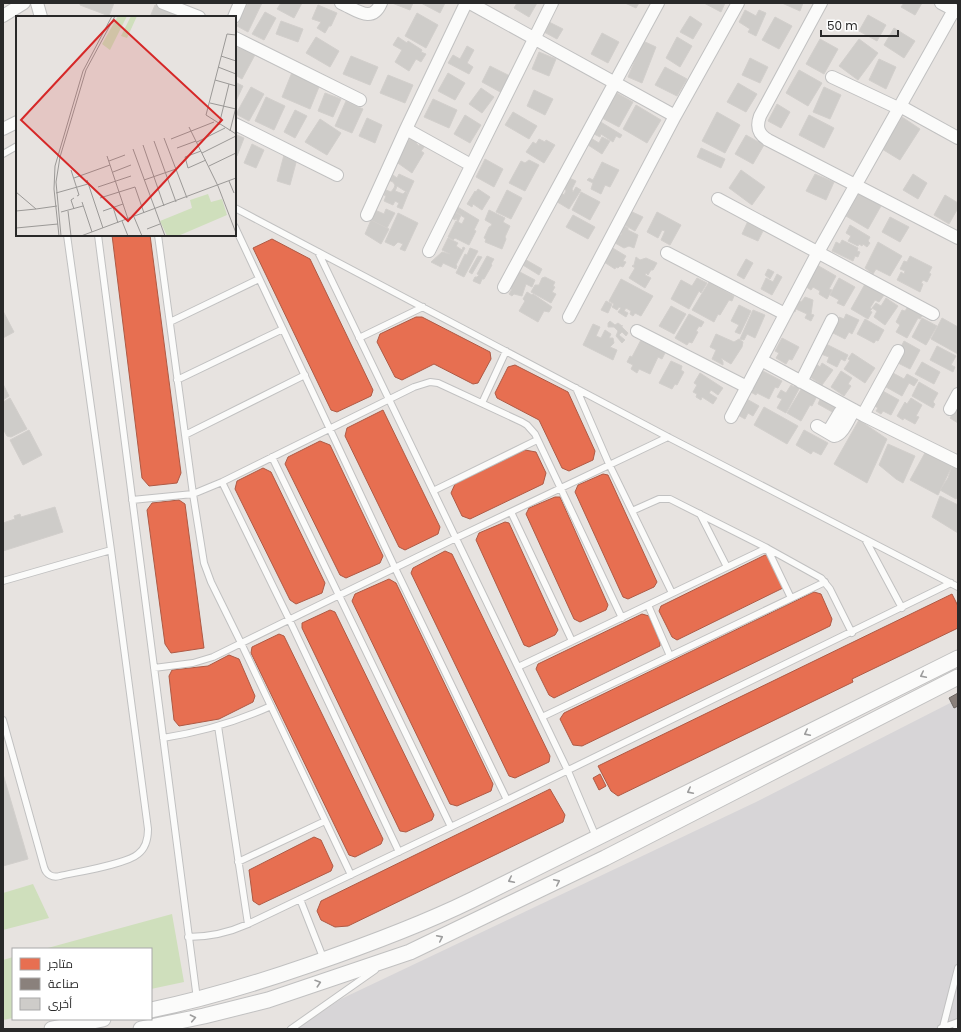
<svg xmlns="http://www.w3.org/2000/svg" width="961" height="1032" viewBox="0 0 961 1032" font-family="Poppins,Cairo,sans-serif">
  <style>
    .industrial { fill: #d7d5d7 }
    .green { fill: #cfdfbc }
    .shops { fill: #e76f51; stroke: #ae5a45 }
    .industry { fill: #8a817c; stroke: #6d6763 }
    .building { fill: #ceccc9; stroke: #d2cfcc }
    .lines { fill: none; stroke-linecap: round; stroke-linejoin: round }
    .service-casing { stroke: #c1c1c1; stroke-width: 8 }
    .minor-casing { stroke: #c1c1c1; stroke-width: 14 }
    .tertiary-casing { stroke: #c1c1c1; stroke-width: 17 }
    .service { stroke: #fbfbfa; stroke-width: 6 }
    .minor { stroke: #fbfbfa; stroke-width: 12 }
    .tertiary { stroke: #fbfbfa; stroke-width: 15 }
    .oneway { stroke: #9c9c9c }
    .inset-road { fill: none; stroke: #9b9997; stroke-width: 1 }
    .view { fill: #d62828; fill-opacity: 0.15; stroke: #d62828; stroke-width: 2 }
    .inset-edge { fill: none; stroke: #292929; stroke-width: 2 }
  </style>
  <rect width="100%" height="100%" fill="#e7e3e0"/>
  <path class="industrial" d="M958,699V1029H296L341,999L756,802Z"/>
  <path class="green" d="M33,884L49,918L3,930V893Z
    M172,914L184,982L151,989V949H44Z
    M13,957V1018L3,1020V960Z"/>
  <path class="shops" d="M112,235H150L181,473L177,483L149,486L142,478Z
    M272,239L310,259L373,390L371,396L337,412L331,410L253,248Z
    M416,317H422L490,352L491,359L478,383L473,384L434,364L402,380L395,377L377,342L380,334Z
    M515,365L568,392L595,451L593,460L569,471L562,468L539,420L497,398L495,393L508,367Z
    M383,410L440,527L438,534L405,550L399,547L345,436L347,428Z
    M320,441L330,445L383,556L380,563L346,578L340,575L285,464L288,457Z
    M525,450L536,452L546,473L543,484L470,519L462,516L451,493L455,484Z
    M263,468L271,472L325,583L322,593L296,604L290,600L235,489L237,481Z
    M603,474L608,475L657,582L654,587L628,599L623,597L575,492L578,485Z
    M555,497H560L608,605L606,610L580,622L574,619L526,514L529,508Z
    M179,500L185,504L204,648L171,653L165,644L147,510L152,503Z
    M505,522L509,523L558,630L555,635L529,647L524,645L476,540L479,533Z
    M445,551L452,554L550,756L549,762L515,778L509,776L411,573L413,568Z
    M765,555L772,558L783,583V588L677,640L672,637L659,611L661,606Z
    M389,579L396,583L493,784L491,791L457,806L450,804L352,601L355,594Z
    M814,592L821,594L832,619L830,626L582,746L573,745L560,719L564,713Z
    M952,594L958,606V628L852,679L853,682L618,796L611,791L598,766Z
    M330,610L335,612L434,815L432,820L406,832L400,831L302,628V623Z
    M642,614L649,616L660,642V646L554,698L549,695L536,669L538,664Z
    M279,634L284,636L383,839L381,844L355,857L349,855L251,653L252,647Z
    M229,655L239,659L255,696L253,702L219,719L179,726L174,720L169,676L172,670L208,666Z
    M600,774L606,786L599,790L593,778Z
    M550,789L565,815L563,822L348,926L335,927L321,920L317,911L321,901Z
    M314,837L321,840L333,866L331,871L259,905L253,901L249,870Z"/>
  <path class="industry" d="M958,693V706L954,708L949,698Z"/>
  <path class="building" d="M80,3H114L109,16L80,5Z
    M248,3H262L248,32L237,26Z
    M281,3H302L294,18L277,9Z
    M392,3H413L410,10Z
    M421,3H445L440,13Z
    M517,3H537L529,17L514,8Z
    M625,3H639L636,8Z
    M704,3H725L721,12Z
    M782,3H803L800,11Z
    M904,3H922L915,15L901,7Z
    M155,5L176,13L174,17H150Z
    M318,5L337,13L331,26H329L325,33L317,28L321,22L312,19Z
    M745,10L756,16L759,10L766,13L756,36L748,32L750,29L739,22Z
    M265,12L276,18L264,40L252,34Z
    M417,13L438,25L426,48L405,36Z
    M868,15L886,25L877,41L859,31Z
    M690,16L702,24L693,39L680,32Z
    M775,17L792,26L779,49L762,40Z
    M281,21L303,29L298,42L276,34Z
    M549,22L563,29L557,39L544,32Z
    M894,28L915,41L904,58L884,45Z
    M602,33L619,42L608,63L591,54Z
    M316,37L339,51L330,67L306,53Z
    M398,37L407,43L408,41L422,50L421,52L426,54L421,62L416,59L409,71L395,62L402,50L393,45Z
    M677,37L692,46L680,67L666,58Z
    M820,39L838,49L824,74L806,64Z
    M859,39L878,53L858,80L839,66Z
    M643,41L656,47L642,83L628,77Z
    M239,44L256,53L242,79L235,75V52Z
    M467,46L474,50L467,63L473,67L469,74L448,63L453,55L460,59Z
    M539,52L556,59L549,76L532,69Z
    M351,56L378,67L370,85L343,74Z
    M750,58L768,67L760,83L742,75Z
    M879,59L896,67L886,89L869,80Z
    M490,66L510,76L502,93L482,82Z
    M665,67L687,79L677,96L655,85Z
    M293,70L321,82L310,109L282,97Z
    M799,70L822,83L808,106L786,93Z
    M448,73L465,83L455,100L438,91Z
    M388,75L413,85L405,103L380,93Z
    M235,82L243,86L235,103Z
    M738,83L757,94L746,112L727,102Z
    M251,87L264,94L249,121L236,114Z
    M824,87L841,95L830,119L813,112Z
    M481,88L494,97L482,113L469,104Z
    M534,90L553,99L545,115L527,106Z
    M615,92L633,102L619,127L600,117Z
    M325,93L341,99L333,117L318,111Z
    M266,97L285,106L274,130L255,121Z
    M433,99L457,110L449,128L424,117Z
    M346,101L363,109L352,133L335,126Z
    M777,104L790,112L781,128L768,121Z
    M636,105L661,120L647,143L623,129Z
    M295,110L307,116L295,138L284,132Z
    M513,112L537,126L529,139L505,125Z
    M717,112L740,125L725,153L702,141Z
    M465,115L481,125L470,143L454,134Z
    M809,115L834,128L824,148L799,135Z
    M902,117L920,129L900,160L882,149Z
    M367,118L382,125L375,143L359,136Z
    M320,119L341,133L327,155L305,142Z
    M599,121L622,135L620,138L616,136L613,142L601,134L600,137L594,134L599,127L596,126Z
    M235,134L244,138L237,156H235Z
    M746,135L764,145L753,164L735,154Z
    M408,137H420L416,143L419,146L420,143L425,146L421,151L424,153L412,173L395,161L405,141L407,142L410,139Z
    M589,137L599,143L602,137L610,141L602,154L585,143Z
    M539,139L545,142L546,140L555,145L544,163L526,152L533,142L536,144Z
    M252,144L264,150L256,168L244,163Z
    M701,148L725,159L721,168L697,157Z
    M284,155L297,159L290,185L277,181Z
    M485,159L503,169L494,187L476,177Z
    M529,160L539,165L525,191L509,183L521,161L525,163Z
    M602,162L619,170L610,187L605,185L601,194L591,189L593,183L587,180L589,178L593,180Z
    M741,170L765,187L752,205L729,188Z
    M399,174L414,181L408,194L405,191L397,186L396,189L394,188L395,185L393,182L388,180V179H391L393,175L397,178Z
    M815,174L834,182L826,200L806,191Z
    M913,174L927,183L918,199L903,190Z
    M567,177L576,181L572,189L573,192L576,187L581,190L569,209L554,200L560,192L564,195L566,191L565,188L562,186Z
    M394,188L396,189L395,191L403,194L406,191L408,194L402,209L397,207L399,203L395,201L393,205L384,201L386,196L384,195L386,190L391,192Z
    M478,189L490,197L482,210L473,204L472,207L467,204L475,191L476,192Z
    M507,190L522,198L511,219L496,212Z
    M581,192L600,202L590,220L572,210Z
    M859,193L881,206L868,229L846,216Z
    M945,195L958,203V208L949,224L934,215Z
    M456,206L479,220L474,230L476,231L469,245L455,238L453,240L448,237L456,221L462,224L465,218L454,211Z
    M386,209L395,213L387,228L371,220L375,210L384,214Z
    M489,210L505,218L503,222L510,226L505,237L506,239L502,249L485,242L486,239L484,238L489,227L491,226L492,224L485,220Z
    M628,210L643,217L635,231L621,223Z
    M454,212L461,215L458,222L456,218L455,220L452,218Z
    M657,212L681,225L670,245L661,240L665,231L662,230L658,238L647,232Z
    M398,213L418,223L405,251L400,249L403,244L398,242L394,246L385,242Z
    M573,215L595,227L588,239L566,227Z
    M890,217L909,227L900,242L882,232Z
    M371,220L389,229L381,244L365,234Z
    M748,221L764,229L758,241L742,234Z
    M622,225L628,228V230L638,235L634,248L629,246L624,248L615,243L616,236L621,235L622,233L619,231Z
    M850,225L870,237L868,241L870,243L867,247L863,244L862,246L859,244L858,246L848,241L851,236L846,233Z
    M448,238L458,243L456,246L462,250L463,247L465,248L456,265L457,266L456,269L443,263L441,267L431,262L442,252L450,254L442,250Z
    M842,240L858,248L857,251L860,252L858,257L855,256L853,261L832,251L836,242L840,244Z
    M878,242L902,256L890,276L876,269L873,274L865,268Z
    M611,247L626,256L623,261L626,262L623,267L620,266L618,268L616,267L615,269L604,262Z
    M470,248L478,251L464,277L456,273L465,254L467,255Z
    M478,256L482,257L472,274L469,272Z
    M487,256L494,259L491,264L492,265L484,279H482L480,284L473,281L475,277H477L479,275L477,274Z
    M910,256L932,267L929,273L931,274L927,282L923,280L921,283L923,284L920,292L897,280L901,272L904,274L905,271L900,269L904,261L907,262Z
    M521,257L542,269L539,275L518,262Z
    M636,257L640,260L646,258L657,263L653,270H651L648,275L646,273L645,275L651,278L645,288L629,278L635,268L632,266L634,265Z
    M746,259L753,263L744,279L737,275Z
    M817,265L836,276L829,289L832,290L827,299L819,294L820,291L813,287L811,290L805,286Z
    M768,269L774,272L770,279L765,275Z
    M518,271L535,280L532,287L526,284L522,296L514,294L512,296L509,294L512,289L510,288Z
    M777,274L782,277L772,295L761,289L766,278L773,282Z
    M545,277L555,282L553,286L555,287L552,292L556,294L551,303L531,292L535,285H539L542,278Z
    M697,278L707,283L701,293L699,291L689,309L671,299L681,280L692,286Z
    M839,278L855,287L844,306L837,303L839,300L830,295Z
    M621,279L653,296L641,316L635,313L633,316L630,314L631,311L626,308L624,311L628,313L626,317L618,312L621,308L619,307L617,310L612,307L614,304L609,301Z
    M709,282L734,296L732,301L729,300L720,315L718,314L714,322L692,310Z
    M865,284L884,295L879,302L875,300L870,308L872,309L870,311L872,312L868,319L851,309Z
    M527,292L532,295L533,294L552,307L549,312L544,311L538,322L519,311L525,301L523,299Z
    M805,297L813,300L811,314L814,315L811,321L805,318L807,314L796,309L795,312L791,310L796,299L801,302Z
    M886,298L898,306L885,325L874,317L877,311L872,308L876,303L881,306Z
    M606,301L612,304L608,313L601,310Z
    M739,305L751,311L740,334L735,332L739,325L731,321Z
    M909,305L924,313L920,319L918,318L907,338L896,332L900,325L896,322L902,310L905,311Z
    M671,306L686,314L674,334L659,326Z
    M753,310L765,315L755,338L747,334L744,340L740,339Z
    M3,311L14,332L3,338Z
    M689,314L704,322L701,327L699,326L696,331L698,332L692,343L689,342L687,345L675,338Z
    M846,314L859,320L852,334L849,332L845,339L831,332L839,317L844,319Z
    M922,318L937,326L926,345L912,337Z
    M942,318L958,327V354L931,339Z
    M865,319L884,330L878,341L876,340L874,343L857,334Z
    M610,321L615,325L618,323L622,326V325V327L628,333L626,336L622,332L619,335L625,340L622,343L616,336L618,331L614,327H608V323Z
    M593,324L600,327L596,336L601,338L605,330L611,334L609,338H613L614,343L610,347L617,350L613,360L583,345Z
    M716,334L734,342L739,339L743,342L742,347L731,364L721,358L723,362V365L712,359L716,350L710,347Z
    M642,338L666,351L662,359L658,357L650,374L639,369L637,373L631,369L633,365L627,362L630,356L632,357Z
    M782,338L799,347L792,360L789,359L786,364L776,358L779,353L775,351Z
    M904,341L920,350L910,369L894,361Z
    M826,344L848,355L845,361L841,359L837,367L827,362L829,357L821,354Z
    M937,346L956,356L951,365L955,367L953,372L930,360Z
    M852,353L875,368L865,383L844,369L850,360L848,359Z
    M671,361L682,366L681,370L684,372L677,385L675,384L672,389L659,383Z
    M922,362L940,372L934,384L915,374Z
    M815,363L820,367L822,363L833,370L822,385L807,375Z
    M761,370L782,381L778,388L775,387L769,399L757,393L756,395L749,391Z
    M841,371L852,378L848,384L851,386L844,396L831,387Z
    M700,373L723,388L718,395L711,390L709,393L717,398L713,404L702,397L701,400L696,397L697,394L693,392L697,385L694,383Z
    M893,373L904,379L907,374L918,380L914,386L909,383L902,396L886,387Z
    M919,382L938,393L933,402L935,404L933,408L912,396Z
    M3,384L9,396L3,400Z
    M791,385L794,387L795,385L800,387L786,413L777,408L782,399L777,397L781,390L786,393Z
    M803,386L818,394L812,406L810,405L801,421L787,413Z
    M881,390L899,400L891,415L883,411L881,414L876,411L878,408L873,405Z
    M821,397L839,407L836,414L818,404Z
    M10,398L27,429L11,437L7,436L3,429V402Z
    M745,398L759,406L753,416L748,413L745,419L736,414Z
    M911,398L922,405L916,416L919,417L915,424L904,418L903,420L897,416L905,402L907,404Z
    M958,405V423L950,418Z
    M764,407L798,426L787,444L754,425Z
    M859,420L887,439L867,483L834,464Z
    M29,430L42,455L23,465L10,440Z
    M804,430L828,443L821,455L813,451L811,454L796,445Z
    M888,444L915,456L903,483L896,479L879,465Z
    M926,451L952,466L938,495L910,480Z
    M952,466L958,469V496L956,499L940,490L948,478Z
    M940,496L958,505V533L932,517Z
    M55,507L63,532L3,551V523L15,519L14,516L20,514L21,517Z
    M3,774L28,859L3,866Z"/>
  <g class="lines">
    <defs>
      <path id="service" d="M3,154L17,146
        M235,208L668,437L958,587
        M235,227L395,568L507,800
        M98,235L197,999
        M158,235L193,494L204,563L211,582L241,643L351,875
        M318,252L568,771L596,837
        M170,322L259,279
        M359,338L423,307
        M177,380L283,329
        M576,388L609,464L672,593
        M482,403L506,351
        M185,435L305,375
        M272,457L451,827
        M222,482L289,619L399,852
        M433,491L537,440
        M132,500L193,494L222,482L414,387L430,382L438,383L522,422L527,425L535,434L622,618
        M632,511L659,499H670L767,548L821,578L830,589L852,633
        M511,512L572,641
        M700,514L727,567
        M865,539L902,608
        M3,581L111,550
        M648,605L670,656
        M518,667L767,548L791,598
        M154,668L193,663L213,657L456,538L668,437
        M542,717L825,582
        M3,720L44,867C46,875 53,878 60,876C77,872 127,864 138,854C146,848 148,839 148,829L111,550L67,235
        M218,726L248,924
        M163,738C201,732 236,722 271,706
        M238,862L325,821
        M300,899L324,960
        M188,937C210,937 228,933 248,924L507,800L951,583
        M943,1027L958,968
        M941,1028L958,1022
        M291,1029L375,970
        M956,1029L958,1023"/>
      <path id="minor" d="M37,3L41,17
        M163,3L199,17
        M341,3C357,10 372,24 381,3
        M470,3L675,116
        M821,3L760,116C756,127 758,134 768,140L958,238
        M941,3L958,12
        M3,16L24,3
        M234,17L240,3
        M235,38L360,100
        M832,77L898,108
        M900,106L958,138
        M235,124L337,175
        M3,129L17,122
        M406,129L471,165
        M718,199L933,314
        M367,215L406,129L466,3
        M429,251L552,3
        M667,253L785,314
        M504,287L658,3
        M569,317L675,116L738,3
        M637,331L747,387
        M761,360L863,415L958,462
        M801,382L832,320
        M950,409L958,394
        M863,415L898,351
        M731,417L818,252L954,10
        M817,426L834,436C843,435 849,418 854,410
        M828,432L840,412"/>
      <path id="tertiary" d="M151,1010C204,999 257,983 309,965C364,946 419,926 472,900L958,658
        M52,1029L103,1019
        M141,1029L204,1016L268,1000L410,952L605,858L958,677"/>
    </defs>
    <use href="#service" class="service-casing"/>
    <use href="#minor" class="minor-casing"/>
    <use href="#tertiary" class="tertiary-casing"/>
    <use href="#service" class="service"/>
    <use href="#minor" class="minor"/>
    <use href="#tertiary" class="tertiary"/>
  </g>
  <defs><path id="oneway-chevron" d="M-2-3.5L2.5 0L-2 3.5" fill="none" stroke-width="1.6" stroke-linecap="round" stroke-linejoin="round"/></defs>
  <g class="oneway">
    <use href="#oneway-chevron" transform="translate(923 675) rotate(154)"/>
    <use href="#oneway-chevron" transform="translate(807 733) rotate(153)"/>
    <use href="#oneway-chevron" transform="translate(690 791) rotate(153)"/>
    <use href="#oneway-chevron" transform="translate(511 880) rotate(154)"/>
    <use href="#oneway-chevron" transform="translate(557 882) rotate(-26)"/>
    <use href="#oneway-chevron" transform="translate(440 938) rotate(-26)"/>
    <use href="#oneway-chevron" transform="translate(318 983) rotate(-18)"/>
    <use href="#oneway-chevron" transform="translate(193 1018) rotate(-12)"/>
  </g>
  <g transform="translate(16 16)">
    <rect width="220" height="220" fill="#e7e3e0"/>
    <path d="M102,0H111L94,34L86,28ZM115,0H121L111,22L105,20ZM192,178L195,186L206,183L211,199L162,220H151L144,205L176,192L174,184Z" fill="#cfdfbc"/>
    <path class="inset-road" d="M220,19L211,18L190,99L220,118M205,40L220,45M202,51L220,58M199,64L213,68M194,87L220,93M203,109L213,68L220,70M173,111L202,170L220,217M214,115L220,91M148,122L171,182M155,123L198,106M138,125L160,186M181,126L209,112M127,129L148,190M161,132L180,125M117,133L149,220M185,135L169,141L172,152L190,144M186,137L220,120M91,140L112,203M93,145L109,139M193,150L220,137M55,154L63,179L61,180M97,156L115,149M58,162L94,149M71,164L87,212M128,164L160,153M213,165L218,177M82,171L115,160M0,176L20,193L41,190M40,177L72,168M84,182L119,171L128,197M66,186L76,216M97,191L102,207M58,193L55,184L58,182M0,195L20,193M52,195L55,220M87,195L107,188M45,196L67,190M118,201L126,220M106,205L112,220M0,212L42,208M131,213L144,208M43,220L38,173L39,150L67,55L96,0M45,220L40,166L44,141L70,54L99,0M65,220L220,162"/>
    <path class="view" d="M98,4L206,104L112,205L5,104Z"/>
    <rect width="220" height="220" class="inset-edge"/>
  </g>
  <rect width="961" height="1032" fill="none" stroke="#292929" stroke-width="8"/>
  <rect x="12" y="948" width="140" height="72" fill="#ffffff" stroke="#a9a9a9"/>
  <rect x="20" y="958" width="20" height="12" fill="#e76f51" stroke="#a9a9a9"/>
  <text x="48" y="968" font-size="12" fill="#292929">متاجر</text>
  <rect x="20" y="978" width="20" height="12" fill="#8a817c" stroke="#a9a9a9"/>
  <text x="48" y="988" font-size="12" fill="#292929">صناعة</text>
  <rect x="20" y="998" width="20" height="12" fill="#ceccc9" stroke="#a9a9a9"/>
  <text x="48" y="1008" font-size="12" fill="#292929">أخرى</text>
  <path d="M821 30v6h77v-6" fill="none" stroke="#292929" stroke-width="2"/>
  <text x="827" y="30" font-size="12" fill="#292929" stroke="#ffffff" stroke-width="3" paint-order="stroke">50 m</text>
</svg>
